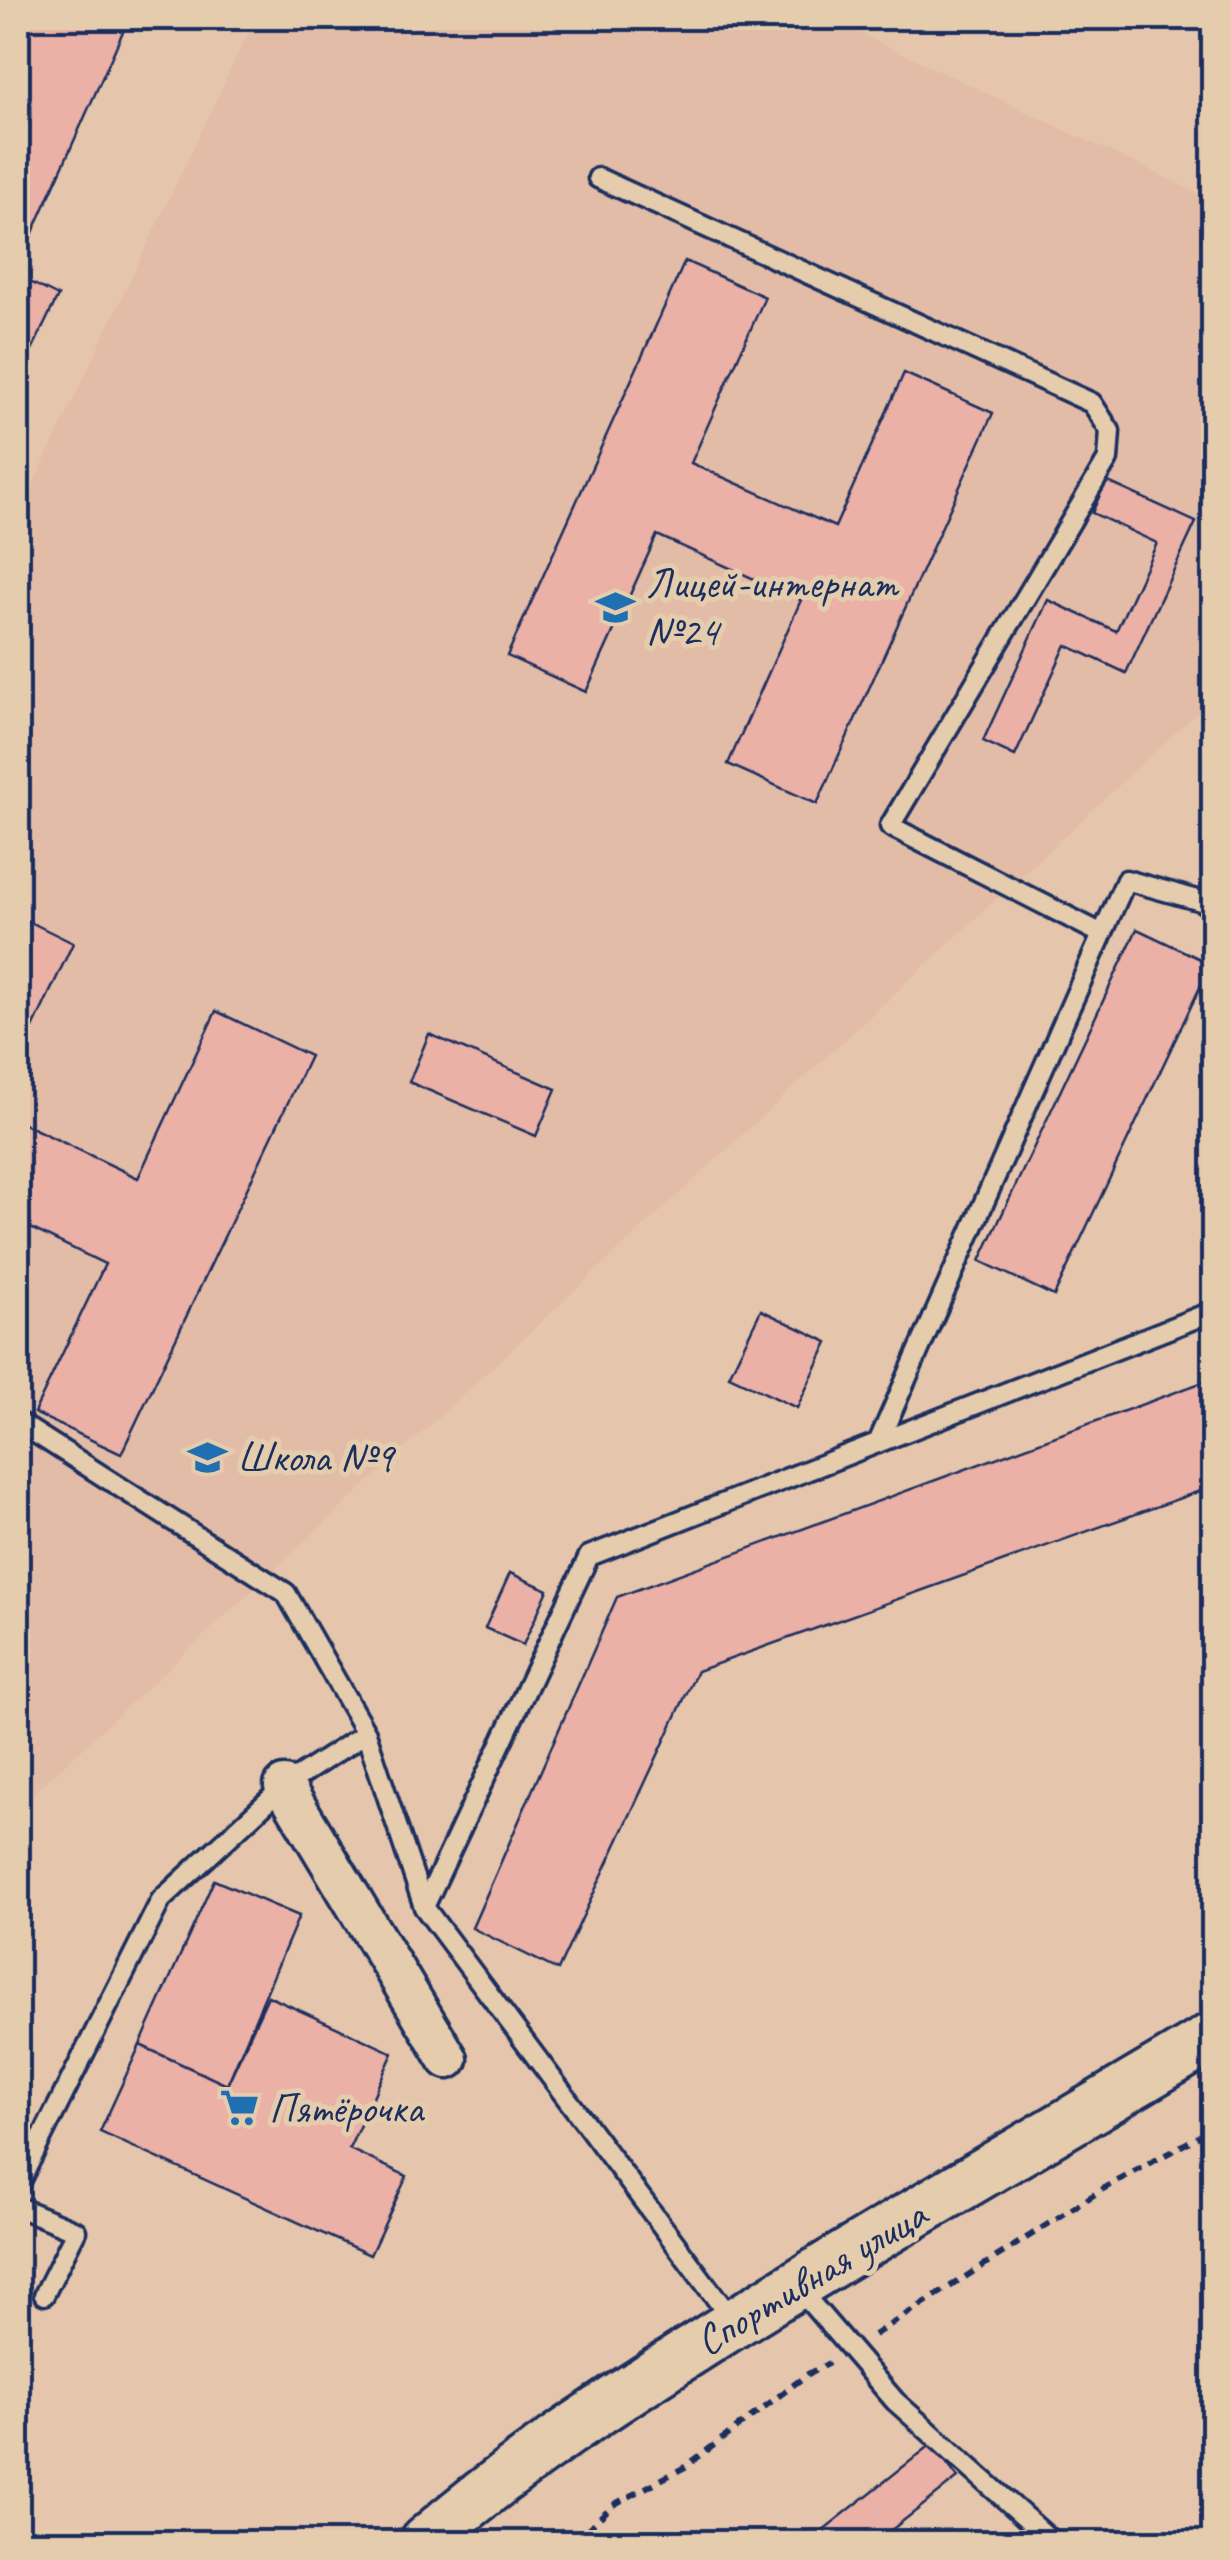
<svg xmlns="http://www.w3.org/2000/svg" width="1231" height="2560" viewBox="0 0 1231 2560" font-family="Caveat,sans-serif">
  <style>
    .built { fill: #e3bca8 }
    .building { fill: #ebb0a6; stroke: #1b2f5e; stroke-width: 2.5 }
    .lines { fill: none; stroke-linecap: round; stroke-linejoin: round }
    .service-casing { stroke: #1b2f5e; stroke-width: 25 }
    .minor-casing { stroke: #1b2f5e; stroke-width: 45 }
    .tertiary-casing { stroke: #1b2f5e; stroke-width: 55 }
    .path { stroke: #1b2f5e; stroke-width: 6; stroke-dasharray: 10 8; stroke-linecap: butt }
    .service { stroke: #e4ccad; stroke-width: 18 }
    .minor { stroke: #e4ccad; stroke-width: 38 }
    .tertiary { stroke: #e4ccad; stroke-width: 48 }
    .labels { text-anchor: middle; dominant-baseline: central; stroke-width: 10; stroke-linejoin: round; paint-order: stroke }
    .poi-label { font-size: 42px; fill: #1b2f5e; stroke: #e4ccad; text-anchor: start }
    .street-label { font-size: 42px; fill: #1b2f5e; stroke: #e4ccad }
  </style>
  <rect width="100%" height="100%" fill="#e5c6ac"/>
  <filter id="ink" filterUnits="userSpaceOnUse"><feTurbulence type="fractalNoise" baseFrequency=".01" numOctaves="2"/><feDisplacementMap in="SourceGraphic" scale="20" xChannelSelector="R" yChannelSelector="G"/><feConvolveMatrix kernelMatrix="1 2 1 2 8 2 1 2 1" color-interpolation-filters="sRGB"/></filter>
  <g filter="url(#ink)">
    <path class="built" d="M255,18H828L1213,200V698L18,1808V516Z"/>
    <path class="building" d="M30,18H129L18,266V45Z
      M685,261L765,297L691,463L835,527L904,373L993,413L817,804L728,764L801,600L657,535L586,692L507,656Z
      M18,276L58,296L18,379Z
      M1106,481L1196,522L1126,673L1066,645L1015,756L983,741L1048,600L1116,631L1157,543L1092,513Z
      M18,916L73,943L18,1060Z
      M1137,929L1211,964L1054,1296L980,1261Z
      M216,1011L310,1056L121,1454L34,1413L105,1264L18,1222V1121L138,1178Z
      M429,1034L556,1089L536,1136L409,1082Z
      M761,1310L828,1342L797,1408L729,1376Z
      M1214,1378V1486L697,1671L558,1970L472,1928L617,1597Z
      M510,1573L548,1590L523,1645L485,1628Z
      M214,1880L299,1916L227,2085L140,2045Z
      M268,1996L393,2053L349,2149L407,2176L370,2255L100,2132L140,2045L227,2085Z
      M932,2444L958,2478L876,2542H808Z"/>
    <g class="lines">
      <defs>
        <path id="service" d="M598,178L1092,403L1110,431L1108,459L890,826L1102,934
          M18,1422L286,1593L366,1733L424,1907
          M878,1443L1126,880L1201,901L1214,909
          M18,2185L161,1900L284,1786L366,1733
          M18,2207L76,2231L44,2295
          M798,2288L895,2401L1053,2542
          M733,2321L424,1907L589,1556L1214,1311"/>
        <path id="minor" d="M284,1786L448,2059"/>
        <path id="tertiary" d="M424,2542C514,2464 613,2400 714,2336C878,2232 1047,2137 1214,2036"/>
      </defs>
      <use href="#service" class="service-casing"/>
      <use href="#minor" class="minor-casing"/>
      <use href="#tertiary" class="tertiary-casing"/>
      <path class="path" d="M874,2335L1103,2189L1214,2128
        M574,2542L613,2505L685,2467L808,2374L829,2363"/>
      <use href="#service" class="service"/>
      <use href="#minor" class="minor"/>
      <use href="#tertiary" class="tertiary"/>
    </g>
  </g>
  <defs>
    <symbol id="school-bare" viewBox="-9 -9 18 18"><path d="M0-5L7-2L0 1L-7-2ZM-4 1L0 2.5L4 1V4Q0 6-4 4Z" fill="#1f6fb2" stroke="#e4ccad" stroke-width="2.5" paint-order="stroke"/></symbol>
    <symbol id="supermarket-bare" viewBox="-9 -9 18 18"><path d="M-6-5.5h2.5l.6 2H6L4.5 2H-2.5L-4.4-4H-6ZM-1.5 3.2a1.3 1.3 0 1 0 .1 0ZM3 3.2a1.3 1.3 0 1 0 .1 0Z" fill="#1f6fb2" stroke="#e4ccad" stroke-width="2.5" paint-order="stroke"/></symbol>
  </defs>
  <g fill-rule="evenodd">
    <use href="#school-bare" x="588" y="580" width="55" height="55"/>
    <use href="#school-bare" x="180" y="1430" width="55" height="55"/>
    <use href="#supermarket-bare" x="212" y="2080" width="55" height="55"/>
  </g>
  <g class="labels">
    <g class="poi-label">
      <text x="646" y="583">Лицей-интернат<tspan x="646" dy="48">№24</tspan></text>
      <text x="237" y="1457">Школа №9</text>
      <text x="269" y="2108">Пятёрочка</text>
    </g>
    <g class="street-label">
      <text transform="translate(811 2278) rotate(-31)">Спортивная улица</text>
    </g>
  </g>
  <rect width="1231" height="2560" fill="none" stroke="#e4ccad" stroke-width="60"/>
  <rect x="30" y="30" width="1171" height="2500" fill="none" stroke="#1b2f5e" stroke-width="4" filter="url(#ink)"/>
</svg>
